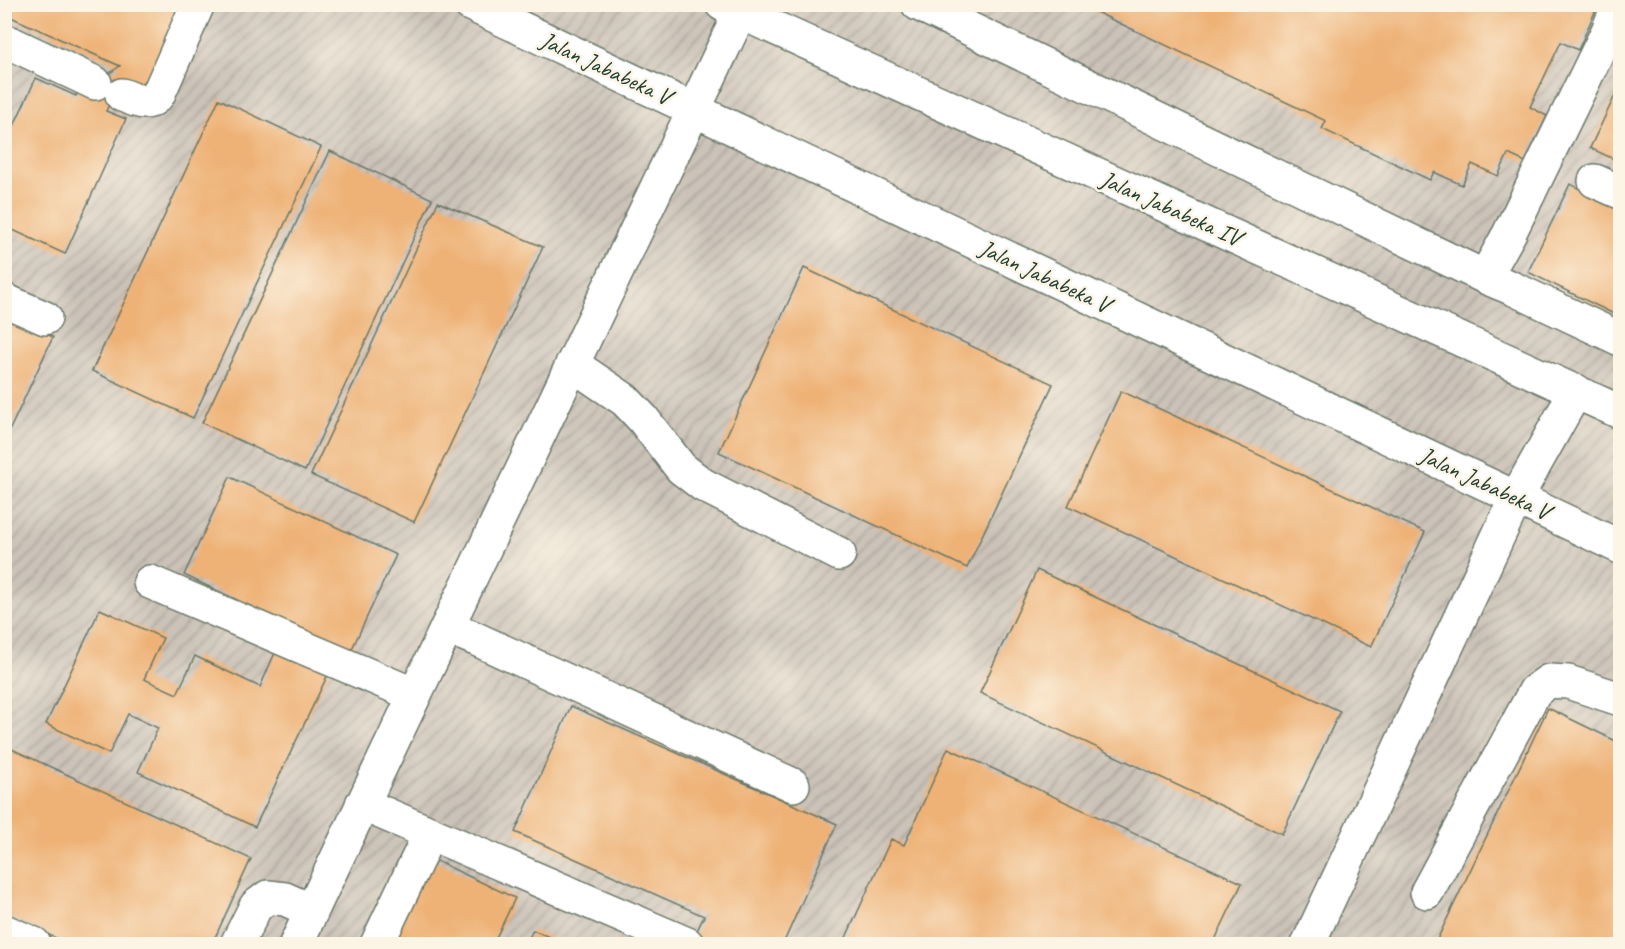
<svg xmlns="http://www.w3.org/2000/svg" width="1625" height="949" viewBox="0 0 1625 949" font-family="Caveat,sans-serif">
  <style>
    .industrial { fill: url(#industrial-furrows) }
    .building { fill: #eeb277 }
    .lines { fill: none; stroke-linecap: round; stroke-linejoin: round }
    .minor-casing { stroke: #697767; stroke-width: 36 }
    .minor { stroke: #fff; stroke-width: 33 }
    .labels { text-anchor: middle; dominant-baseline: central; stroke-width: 5; stroke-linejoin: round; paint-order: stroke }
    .street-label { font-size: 24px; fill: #1f3d34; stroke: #fcf5e5 }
  </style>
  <defs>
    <pattern id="industrial-furrows" width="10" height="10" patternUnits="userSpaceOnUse" patternTransform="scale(1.5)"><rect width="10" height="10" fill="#cbc2b8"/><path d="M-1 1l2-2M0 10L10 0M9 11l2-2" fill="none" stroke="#a49f96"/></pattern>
  </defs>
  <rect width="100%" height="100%" fill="#fcf5e5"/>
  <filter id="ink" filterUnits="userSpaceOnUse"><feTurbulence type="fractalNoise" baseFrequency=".0167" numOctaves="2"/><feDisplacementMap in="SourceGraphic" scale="12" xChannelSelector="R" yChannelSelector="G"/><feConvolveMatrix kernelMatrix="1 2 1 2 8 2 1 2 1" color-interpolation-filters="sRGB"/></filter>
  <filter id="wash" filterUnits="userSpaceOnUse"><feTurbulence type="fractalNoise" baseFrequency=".008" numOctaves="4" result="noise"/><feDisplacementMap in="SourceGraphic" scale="24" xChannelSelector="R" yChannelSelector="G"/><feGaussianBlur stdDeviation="1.35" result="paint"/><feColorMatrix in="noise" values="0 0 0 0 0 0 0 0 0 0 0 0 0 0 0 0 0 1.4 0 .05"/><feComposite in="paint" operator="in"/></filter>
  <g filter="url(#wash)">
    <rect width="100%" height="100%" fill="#f3e4c7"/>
    <path class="industrial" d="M5,5H1620V944H5Z"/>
    <g id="blocks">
      <path class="building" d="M4,4H178L181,6L148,79L110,102L106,111L126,119L65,254L4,226V147L36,78L76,96L81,85L87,88L120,66L4,14Z
        M1079,4H1596L1598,5L1578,50L1561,42L1530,107L1547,116L1525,162L1508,154L1498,176L1472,164L1462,185L1434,172L1430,180L1322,129L1326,121Z
        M1620,85V162L1590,148Z
        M219,99L321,147L193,418L92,371Z
        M330,151L432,199L305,471L202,423Z
        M1570,184L1620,209V317L1528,272Z
        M438,202L543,247L414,522L311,475Z
        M804,268L1053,384L967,568L719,452Z
        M4,315L53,337L4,442Z
        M1121,391L1425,532L1371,647L1068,506Z
        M230,477L396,555L350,653L184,575Z
        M1037,570L1340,711L1282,834L980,693Z
        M100,609L163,638L144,679L177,694L195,656L260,687L278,646L330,670L255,827L138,772L158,728L128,714L109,754L46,724Z
        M571,706L837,824L783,944H711L694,937L704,916L515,832Z
        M1548,708L1620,743V944H1435Z
        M5,746L251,859L212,944H69L5,915Z
        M948,748L1242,883L1213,944H843L891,839L904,845Z
        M428,857L515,898L493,944H387Z
        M533,930L565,944H526Z"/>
    </g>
  </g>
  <g filter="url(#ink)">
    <use href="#blocks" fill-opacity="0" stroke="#697767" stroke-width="1.5"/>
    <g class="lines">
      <defs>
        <path id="minor" d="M470,4L1620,547
          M722,4L1620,412
          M918,4L1485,277
          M1619,4L1607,33L1509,234L1485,277L1514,289L1620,339
          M4,40L95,83
          M122,95C137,100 146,108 158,95L198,4
          M1595,181L1620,192
          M4,300L45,318
          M572,364L625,400L643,419L681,468L703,485L839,554
          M150,582L415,695
          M447,627L476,639L793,785
          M362,804L687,944
          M1427,892L1535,691L1549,681L1568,682L1620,699
          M4,931L34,944
          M237,944L256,906L268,897L285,899L312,911
          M296,944L740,13
          M377,944L430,833
          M1308,944L1516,498L1576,391"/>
      </defs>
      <use href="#minor" class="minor-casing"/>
      <use href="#minor" class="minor"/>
    </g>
  </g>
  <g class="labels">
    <g class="street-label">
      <text transform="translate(606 68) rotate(25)">Jalan Jababeka V</text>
      <text transform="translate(1171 208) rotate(24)">Jalan Jababeka IV</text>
      <text transform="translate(1045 276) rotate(25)">Jalan Jababeka V</text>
      <text transform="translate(1485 483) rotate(25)">Jalan Jababeka V</text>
    </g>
  </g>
  <rect width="1625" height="949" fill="none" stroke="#fcf5e5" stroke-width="24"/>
</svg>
